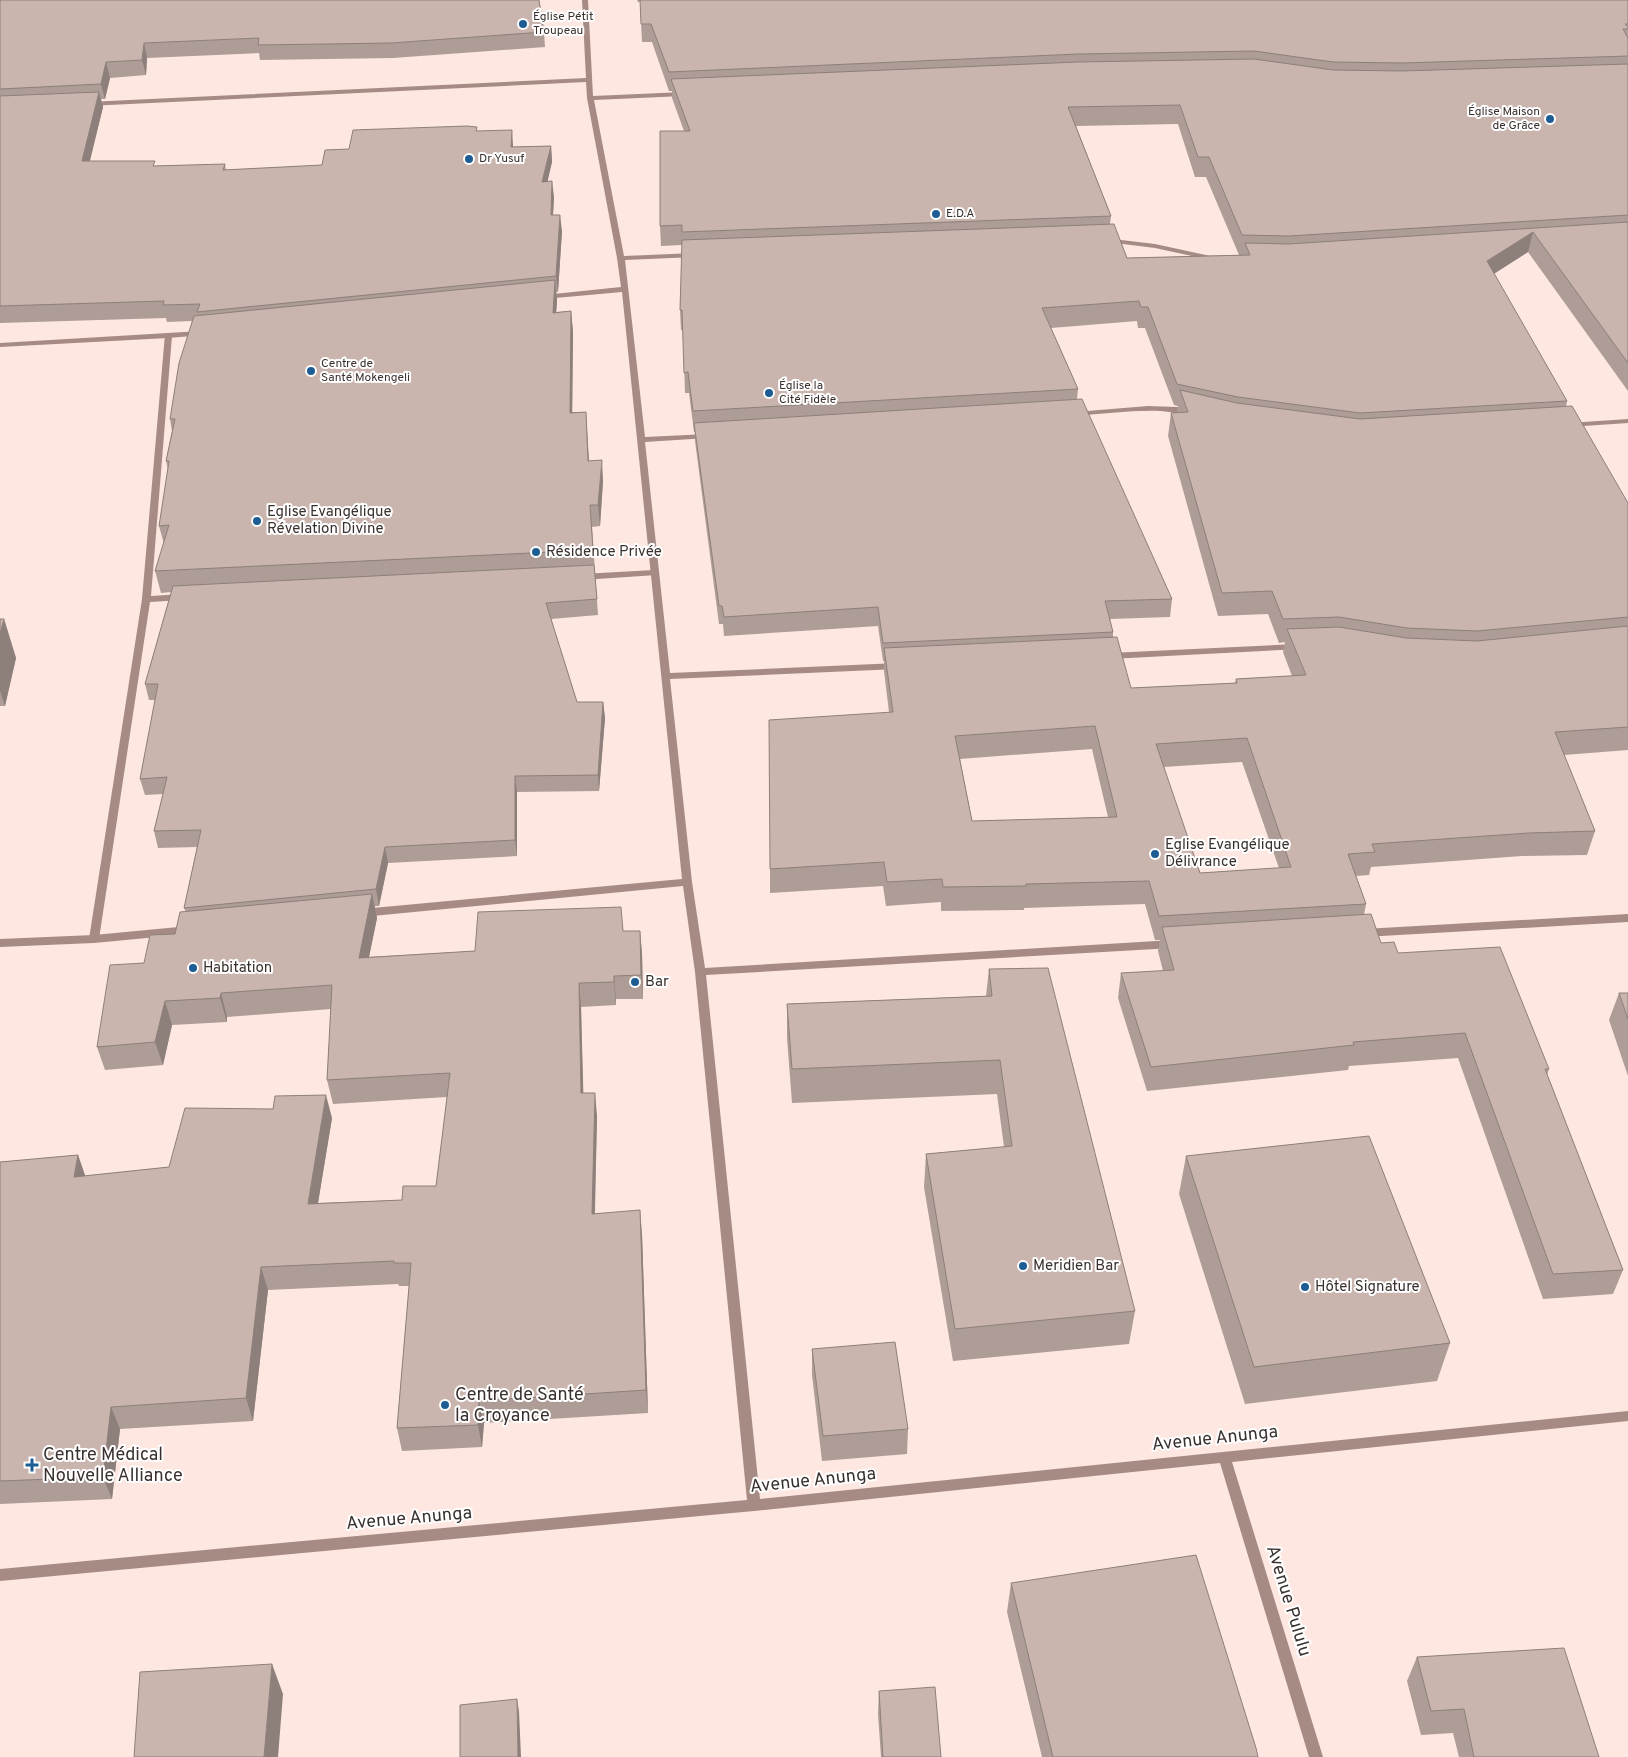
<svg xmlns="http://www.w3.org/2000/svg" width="1628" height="1757" viewBox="0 0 1628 1757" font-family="Overpass,sans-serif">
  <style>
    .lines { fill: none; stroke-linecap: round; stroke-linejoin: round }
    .lane { fill: #a58b83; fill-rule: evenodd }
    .street { fill: #a58b83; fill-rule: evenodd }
    .wall { fill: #ae9c96; fill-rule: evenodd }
    .shaded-wall { fill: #8d7f7a }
    .building { fill: #cab5ae; stroke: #8d7f7a; fill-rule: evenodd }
    .poi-dot { fill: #1e5d93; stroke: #fff; stroke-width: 2 }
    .labels { text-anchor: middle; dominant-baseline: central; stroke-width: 4; stroke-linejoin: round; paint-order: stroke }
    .far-poi-label { font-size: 12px; fill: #39302d; stroke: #fff; text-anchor: start }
    .poi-label { font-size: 15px; fill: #39302d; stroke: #fff; text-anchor: start }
    .near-poi-label { font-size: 18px; fill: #39302d; stroke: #fff; text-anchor: start }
    .near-street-label { font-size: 18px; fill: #39302d; stroke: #fff }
  </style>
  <rect width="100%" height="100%" fill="#fee7e0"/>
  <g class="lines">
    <path class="lane" d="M165,334H168L172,336L151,596L183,594L187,597L183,600L150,602L99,939L94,943L89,939L142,599Z
      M654,570L657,571L658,573L657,575L582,580L578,577L582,574Z"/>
    <path class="street" d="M582,0H588L593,96L684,92L687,94L684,96L594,100L624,256L695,253L699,255L695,257L625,260L645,437L708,434L712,436L708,438L645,442L670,673L898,663L903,666L898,669L670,679L692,882L705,968L1173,940L1177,941L1178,944L1177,947L1173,948L706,975L760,1499L1628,1411V1421L1232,1462L1323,1757H1309L1220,1463L754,1511L0,1581V1569L747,1500L695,972L683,886L362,917L357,913L362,909L682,879L622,292L544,299L540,297L544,295L621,287L617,258L587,98L586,82L88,106L85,104L88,102L586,78Z
      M1104,238L1155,244L1215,257L1219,259L1215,261L1155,248L1107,242H1104Z
      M201,331L205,333L204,335L168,338L0,347V343Z
      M1148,406L1177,407L1193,410L1194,412C1187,417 1169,411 1160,411C1132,410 1103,414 1075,416L1071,414L1075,412Z
      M1628,419V423L1569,427L1565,425L1569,423Z
      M1297,644L1301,647L1300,649L1110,659L1105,656L1110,653Z
      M1628,914V922L1364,937L1359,933L1364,929Z
      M189,926L194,930L189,934L94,943L0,947V939L94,935Z"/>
  </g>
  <path class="wall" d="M0,0L544,32L545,47L393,58L260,60L259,53L147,58L146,75L110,78L105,99H101L103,107L90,161L156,166L225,164L226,170L322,165L349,149L477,131L513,147L551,146L552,162L547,181L554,197L553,215L562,231L558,292H556L557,300L556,312L571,311L573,332L572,412H586L589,461L603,481L600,526L592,527L598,615L551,619L577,702H603L605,718L599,791L517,792V856L388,863L379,906H375L377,918L369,957L475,951L623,931H640L642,954L643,999H616V1005L581,1007L583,1093L597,1116L595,1214L642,1234L648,1413L484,1423L482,1447L402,1451L397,1428L409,1286H399L398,1284L268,1290L253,1421L120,1429L112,1499L0,1504V1162L78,1155L85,1176L169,1167L332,1118L318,1203L402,1200L436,1186L447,1097L333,1104L327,1080L331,1009L227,1017V1022L172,1025L163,1065L105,1070L97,1047L144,963L175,934L186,912L184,908L197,847L158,848L154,831L163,794L145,795L140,779L155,700H149L145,684L171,592L161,593L155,571L164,544L159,526L168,469L166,461L172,431L170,419L192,321L167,322L166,318L0,323Z
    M637,0H1628V391L1528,252L1494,274L1567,401L1566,407L1628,503V750L1564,755L1595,831L1587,855L1522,856L1371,867L1369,875L1356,876L1366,904L1364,915L1381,943L1398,953L1549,1069L1547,1075L1623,1270L1613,1294L1543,1299L1458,1058L1349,1066L1348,1070L1147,1091L1118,998L1121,973L1163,971L1158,951L1160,940H1155L1145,904L1024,908V910L941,911V902L886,906L883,886L770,893V869L889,712L884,671V661H883L878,626L724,636L723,624H719L695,441V432H694L689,393H685L683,330H681L680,310L682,245L661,246L660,226L684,131L672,98V91H669L652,42H642L640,2H638ZM1178,124L1195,177H1206L1239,255L1127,258L1110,224L1111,216L1076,126ZM1137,321L1138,328H1145L1174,405L1178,406L1177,413H1171L1168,436L1218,616L1268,614L1279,643L1285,642L1283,652L1292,676L1236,679L1235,683L1131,688L1113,637V632L1110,619L1170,617L1172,599L1077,399L1078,389L1051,328ZM1092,749L1108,817L972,821L960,759ZM1242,762L1279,868L1200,873L1163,767Z
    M0,619H4L16,658L5,706H0Z
    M989,969L1135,1311L1129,1344L953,1361L924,1187L926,1154L1004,1147L997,1094L792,1103L787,1038V1004L986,996Z
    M1619,993H1628V1076L1609,1020Z
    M1186,1156L1450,1343L1437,1381L1245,1404L1179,1194Z
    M812,1349L908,1429L907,1454L822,1461L812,1375Z
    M1011,1583L1258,1757H1042L1007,1612Z
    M1417,1657L1599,1757H1459L1453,1733L1421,1735L1407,1681Z
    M879,1691L941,1757H881L878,1714Z"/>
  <path class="shaded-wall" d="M144,43L147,58L146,75L142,60Z
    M106,62L110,78L105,99L101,84Z
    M99,92L103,107L86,176L82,161Z
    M512,130L513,145V162L511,147Z
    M551,146L552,162L544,197L542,182Z
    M552,181L554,197L552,231L551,215Z
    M560,215L562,231L558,292L556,276Z
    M1533,232L1528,252L1482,281L1487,261Z
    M555,280L557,300L555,333L553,313Z
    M571,311L573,332L572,433L570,413Z
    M586,412L587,432L590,482L588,461Z
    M602,460L603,481L600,526L598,505Z
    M4,619L16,658L5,706L0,691V634Z
    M603,702L605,718L599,791L598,775Z
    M515,776L517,792V856L515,840Z
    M385,847L388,863L379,906L376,889Z
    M372,894L377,918L364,981L359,958Z
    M640,931L642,954L643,999L641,975Z
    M614,976L616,999V1005L614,982Z
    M579,983L581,1007L584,1117L581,1093Z
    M221,993L227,1017V1022L220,998Z
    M165,1001L172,1025L163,1065L155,1042Z
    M595,1093L597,1116L594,1237L592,1214Z
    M326,1095L332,1118L314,1227L308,1204Z
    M78,1155L86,1178L74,1177Z
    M640,1210L642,1234L648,1413L646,1390Z
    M261,1267L268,1290L253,1421L246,1398Z
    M479,1401L484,1423L482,1447L478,1425Z
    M111,1407L120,1429L112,1499L103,1477Z
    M272,1664L283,1694L278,1757H264Z
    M517,1699L519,1711L521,1757H518Z"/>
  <path class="building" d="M0,0H539L544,32L391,43L258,45L259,38L144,43L142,60L106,62L101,84L0,89Z
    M640,0H1628V24H1625L1628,27V29H1623L1628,38V56L1402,63L1333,62L1254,51L1078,54L669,72L651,24H641Z
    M1254,59L1333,70L1402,71L1628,64V215L1289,236L1242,235L1209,157H1198L1180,105L1068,107L1111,216L682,232V225L660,226V131H690L671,79L1078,62Z
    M99,92L82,161H155L153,166L225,164L223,170L322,165L325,150L349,149L353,130L467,126L477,127L476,131L512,130L511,147L551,146L542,182L552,181L551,215H560L556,276L197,312L200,304L163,305L164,301L0,306V96Z
    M1628,222V363L1533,232L1487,261L1567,401L1360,413L1238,397L1177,384L1148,307H1141L1139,301L1042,308L1078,389L693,411L688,372L684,373L682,310H680L682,240L1114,224L1127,258L1250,255L1245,243L1289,244Z
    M555,280L553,313L571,311L570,413L586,412L588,461L602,460L598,505H590L593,550L155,571L169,525L159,526L169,461H166L175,419H170L179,363L194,316Z
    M1180,390L1237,403L1360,419L1572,406L1628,503V617L1477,631L1407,628L1339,617L1283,619L1272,591L1222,593L1171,413L1188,412Z
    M1082,399L1172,599L1105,601L1113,632L883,643L878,607L724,617L722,606H719L694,423Z
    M594,565L597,599L546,603L577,702H603L598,775L515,776V840L385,847L376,889L184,908L201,830L154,831L167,777L140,779L158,684H145L173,586Z
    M0,619H4L0,634Z
    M1628,626V727L1555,732L1595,831L1529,833L1372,844L1375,852L1348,854L1366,904L1159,916L1149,881L1026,884V886L943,887L942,879L887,882L884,862L770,869L769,720L893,712L884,648L1117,637L1131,688L1237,683L1236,679L1306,675L1287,629L1339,627L1406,638L1477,641ZM1095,726L1117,817L972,821L955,736ZM1247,738L1291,867L1200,873L1156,744Z
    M372,894L359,958L475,951L478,912L621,907L623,931H640L641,975L614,976V982L579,983L581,1093H595L592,1214L640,1210L646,1390L479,1401L478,1425L397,1428L411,1263H394V1261L261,1267L246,1398L111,1407L103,1477L0,1481V1162L78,1155L74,1177L169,1167L185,1108L273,1109L275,1096L326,1095L308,1204L402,1200L403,1186H436L450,1073L327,1080L332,985L221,993L220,998L165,1001L155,1042L97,1047L110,965L144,963L150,935L175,934L180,912Z
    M1371,914L1381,943L1394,942L1398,953L1500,947L1549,1069H1545L1623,1270L1553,1274L1465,1033L1353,1042L1354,1045L1151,1067L1121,973L1174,970L1162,927Z
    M1048,968L1135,1311L955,1329L926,1154L1012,1146L1000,1060L792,1069L787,1004L992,996L989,969Z
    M1619,993H1628V1019Z
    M1369,1136L1450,1343L1254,1367L1186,1156Z
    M895,1342L908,1429L823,1436L812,1349Z
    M1196,1555L1256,1748L1258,1757H1053L1011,1583Z
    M1564,1648L1599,1757H1474L1464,1709L1431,1711L1417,1657Z
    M272,1664L264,1757H134L140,1672Z
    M935,1687L941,1757H883L879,1691Z
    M517,1699L518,1757H460V1705Z"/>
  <g class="poi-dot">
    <circle cx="523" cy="24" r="5"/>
    <circle cx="1550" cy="119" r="5"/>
    <circle cx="469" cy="159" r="5"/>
    <circle cx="936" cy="214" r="5"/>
    <circle cx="311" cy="371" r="5"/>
    <circle cx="769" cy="393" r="5"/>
    <circle cx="257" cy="521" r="5"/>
    <circle cx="536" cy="552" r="5"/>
    <circle cx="1155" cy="854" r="5"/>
    <circle cx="193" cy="968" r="5"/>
    <circle cx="635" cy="982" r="5"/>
    <circle cx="1023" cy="1266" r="5"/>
    <circle cx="1305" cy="1287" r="5"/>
    <circle cx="445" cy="1405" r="5"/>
    <path d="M29.5 1457.5h5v5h5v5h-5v5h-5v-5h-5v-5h5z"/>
  </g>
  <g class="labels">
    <g class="far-poi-label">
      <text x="533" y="17">Église Pétit<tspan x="533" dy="14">Troupeau</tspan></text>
      <text x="1540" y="112" text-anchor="end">Église Maison<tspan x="1540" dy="14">de Grâce</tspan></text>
      <text x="479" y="159">Dr Yusuf</text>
      <text x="946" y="214">E.D.A</text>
      <text x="321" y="364">Centre de<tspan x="321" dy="14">Santé Mokengeli</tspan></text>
      <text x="779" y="386">Église la<tspan x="779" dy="14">Cité Fidèle</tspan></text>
    </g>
    <g class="poi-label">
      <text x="267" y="512">Eglise Evangélique<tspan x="267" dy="17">Révelation Divine</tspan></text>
      <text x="546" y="552">Résidence Privée</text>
      <text x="1165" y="845">Eglise Evangélique<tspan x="1165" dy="17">Délivrance</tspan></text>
      <text x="203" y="968">Habitation</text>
      <text x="645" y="982">Bar</text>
      <text x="1033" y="1266">Meridien Bar</text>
      <text x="1315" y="1287">Hôtel Signature</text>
    </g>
    <g class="near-poi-label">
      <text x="455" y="1395">Centre de Santé<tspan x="455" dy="21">la Croyance</tspan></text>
      <text x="43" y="1455">Centre Médical<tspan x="43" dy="21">Nouvelle Alliance</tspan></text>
    </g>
    <g class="near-street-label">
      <text transform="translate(1215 1439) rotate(-6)">Avenue Anunga</text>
      <text transform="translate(813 1481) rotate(-6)">Avenue Anunga</text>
      <text transform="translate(409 1519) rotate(-5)">Avenue Anunga</text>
      <text transform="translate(1288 1601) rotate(73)">Avenue Pululu</text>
    </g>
  </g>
</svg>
